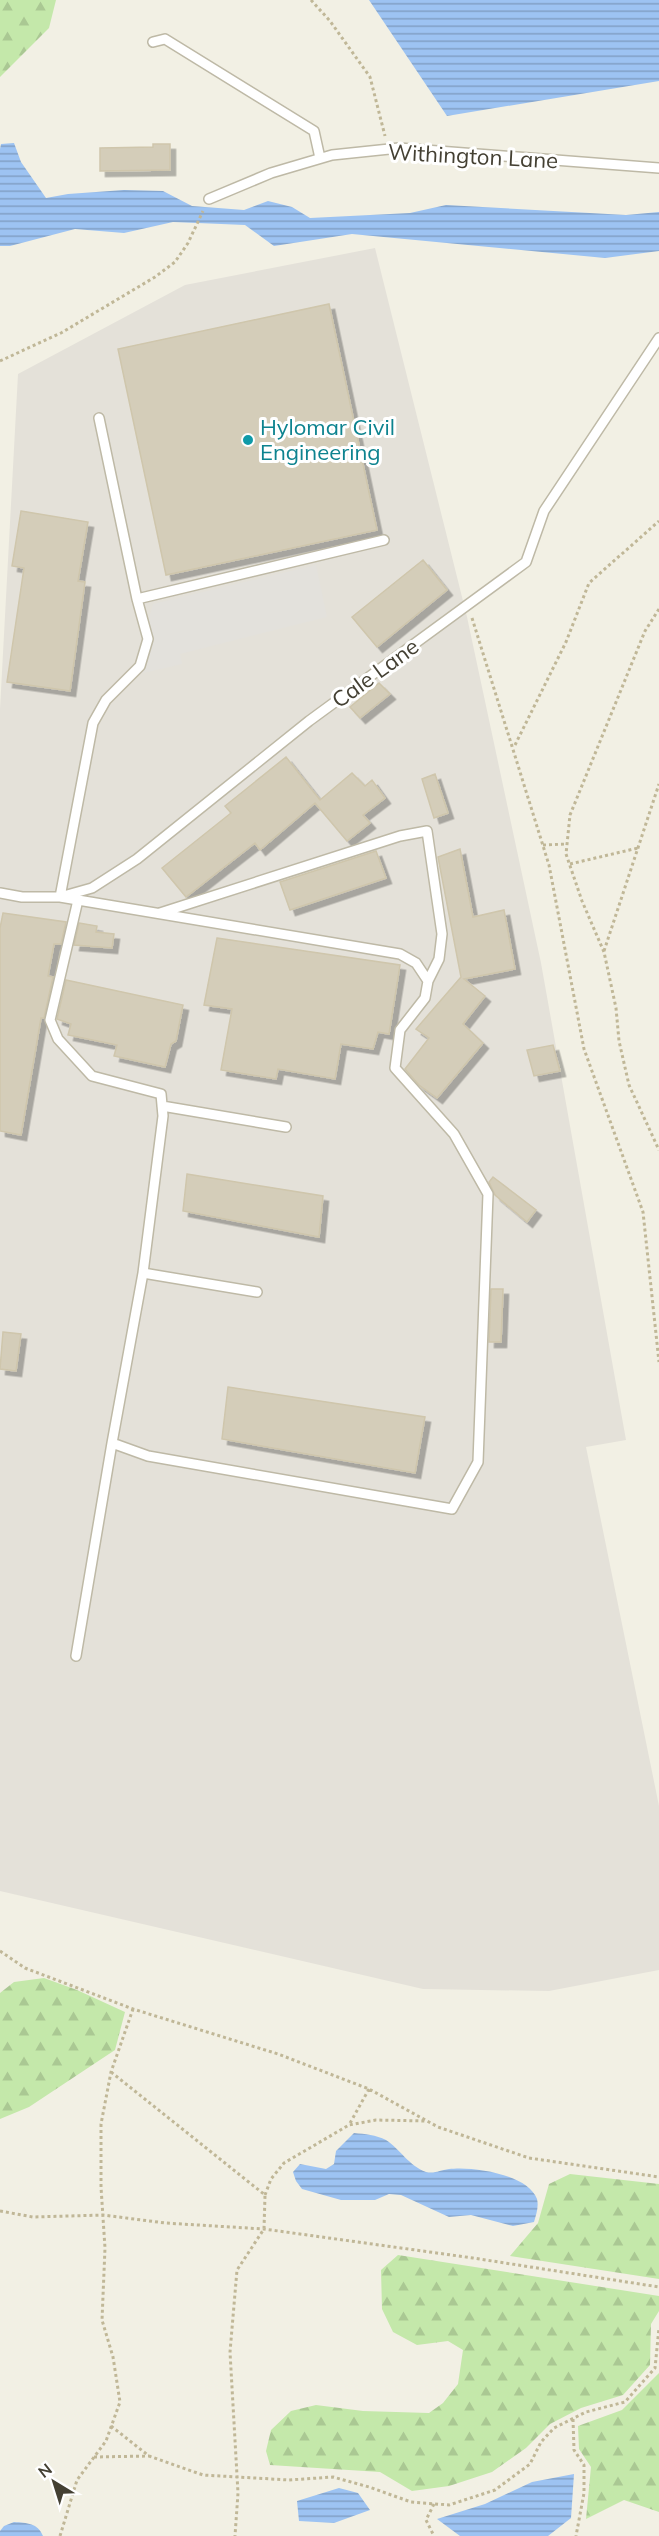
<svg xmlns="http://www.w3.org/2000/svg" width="659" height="2536" viewBox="0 0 659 2536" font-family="Mulish,sans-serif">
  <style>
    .industrial { fill: #e4e1d9 }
    .forest { fill: url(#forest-firs) }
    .parking { fill: #e3e1dc }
    .water { fill: url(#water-rules) }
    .building { fill: #d4cdb9; stroke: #cfc6ac; stroke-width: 1.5; filter: url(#shadow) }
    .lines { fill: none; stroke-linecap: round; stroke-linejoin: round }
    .lane-casing { stroke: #beb9a6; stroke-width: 12 }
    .path { stroke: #c0b797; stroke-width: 3; stroke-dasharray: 3 3; stroke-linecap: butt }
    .lane { stroke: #fff; stroke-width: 9 }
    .culture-dot { fill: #0f9aa8; stroke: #fff; stroke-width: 2 }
    .labels { text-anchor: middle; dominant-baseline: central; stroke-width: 6; stroke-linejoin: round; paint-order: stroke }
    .street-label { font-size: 22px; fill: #444033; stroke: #fff }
    .culture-label { font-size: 22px; fill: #0d838f; stroke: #fff; text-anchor: start }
  </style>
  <defs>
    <pattern id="forest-firs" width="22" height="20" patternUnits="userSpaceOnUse" patternTransform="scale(1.5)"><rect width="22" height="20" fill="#c4e8aa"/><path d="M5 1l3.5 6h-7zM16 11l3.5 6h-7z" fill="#aac893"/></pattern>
    <pattern id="water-rules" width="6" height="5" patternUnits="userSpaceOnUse" patternTransform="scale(1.5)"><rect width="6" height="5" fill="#9dc3f2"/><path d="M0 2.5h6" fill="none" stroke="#82a0c5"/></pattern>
    <filter id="shadow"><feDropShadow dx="5.5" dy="5.5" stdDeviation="0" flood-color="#0004"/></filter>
  </defs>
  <rect width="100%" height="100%" fill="#f2f0e4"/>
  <path class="industrial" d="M375,248L467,617L541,963L626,1440L586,1447L659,1806V1970L549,1991L423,1989L0,1891V709L18,374L185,285Z"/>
  <path class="forest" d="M0,0H56L49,28L0,77V149Z
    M44,1978L77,1990L125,2012L115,2050L29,2107L0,2119V1993L14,1982Z
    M570,2174L659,2184V2279L510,2256L538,2223L549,2184Z
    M398,2255L659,2296V2311L651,2324L650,2365L623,2395L581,2408L550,2424L526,2448L492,2472L449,2486L412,2491L380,2472L270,2465L266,2451L271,2430L291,2411L316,2405L363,2411L429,2413L443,2403L458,2384L463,2350L448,2341L417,2345L393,2332L382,2309L381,2270Z
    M659,2373V2512L624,2500L586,2519L591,2467L579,2449L578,2426L622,2410Z"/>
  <path class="parking" d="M316,565L327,617L180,654L182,664L126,677L136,666L153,604Z"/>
  <path class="water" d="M369,0H659V81L447,116Z
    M14,143L21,162L46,198L68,194L124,190L163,191L192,206L244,210L268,201L292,207L310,218L410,213L446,205L626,215L659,212V251L605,258L352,234L274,246L245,225L173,222L124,233L75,229L10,246H0V149L1,144Z
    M354,2133C365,2134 376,2135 386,2140C400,2149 409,2166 426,2172C435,2174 440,2170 449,2169C472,2166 528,2174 537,2199C539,2207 536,2215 534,2222L513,2226L471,2215L449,2217L401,2195L389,2194L375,2200H341L302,2189L296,2181L293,2172L300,2164L326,2169L334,2164L336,2151Z
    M574,2474L571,2518L548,2536H460L437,2519L485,2504L532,2482Z
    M339,2488L358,2493L370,2510L334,2523L299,2521L297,2501Z
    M14,2522C27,2523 38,2523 43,2536H0V2531L4,2526Z"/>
  <path class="building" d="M153,144H170V170L100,171V148L153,147Z
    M329,304L377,530L166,575L118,349Z
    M21,511L88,522L78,581L85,582L70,691L7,682L24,568L12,566Z
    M423,560L447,590L377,647L352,617Z
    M379,683L390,694L360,718L350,707Z
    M286,757L320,800L352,773L365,786L372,780L385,798L363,815L370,823L347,841L315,803L260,850L255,843L186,897L162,868L231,813L225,806Z
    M435,774L448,813L434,818L422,779Z
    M460,849L473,917L504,910L515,969L464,979L485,996L463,1024L483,1043L437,1098L419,1085L405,1069L429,1038L416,1029L461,977L438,857Z
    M376,851L386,878L290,910L280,882Z
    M3,913L66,922L61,944H54L48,976L53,977L44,1018H41L21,1135L0,1131V928Z
    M79,923L97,926L96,932L114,934L112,948L74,945Z
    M217,938L400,965L389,1034L378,1032L373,1049L341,1044L335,1079L278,1069L276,1079L221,1070L232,1009L204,1005Z
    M66,980L183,1005L176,1041L171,1044L165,1067L114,1056L117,1045L68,1035L71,1024L57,1019Z
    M553,1045L560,1071L534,1076L527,1050Z
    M187,1174L323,1196L319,1237L183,1211Z
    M493,1177L536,1210L527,1222L495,1195L489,1182Z
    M491,1289H503L501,1342H489Z
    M3,1332L21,1334L16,1371L0,1369Z
    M228,1387L425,1417L415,1473L222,1439Z"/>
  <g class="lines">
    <defs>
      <path id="lane" d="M153,42L165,39L314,131L320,158
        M209,199L271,173L332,155L399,148L659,168
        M137,599L384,540
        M0,893L22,897H60L92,888L137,859L309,721L526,562L544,511L659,338
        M78,900L50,1020L58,1039L92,1076L161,1094L163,1116L143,1273L112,1443L148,1456L452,1509L478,1462L488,1194L454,1134L395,1068L400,1030L425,998L428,981L416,963L400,954L60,897L93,723L106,700L140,666L148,639L137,599L99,418
        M160,913L400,836L427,831L442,934L439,959L428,981
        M162,1106L286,1127
        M143,1273L257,1292
        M76,1656L112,1443"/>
    </defs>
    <use href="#lane" class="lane-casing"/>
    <path class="path" d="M311,0L330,21L370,77L385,136
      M0,361L61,333L155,277L175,262L188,243L203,211
      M659,609L645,631L570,815L566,854L582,901L604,952L616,1008L619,1041L629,1085L659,1150
      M472,618L549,865L584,1049L643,1212L659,1362
      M515,745L566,642L589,583L659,521
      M543,845L567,844
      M570,864L638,848
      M604,951L659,784
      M0,1951L25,1968L133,2009L278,2054L369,2089L438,2127L529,2158L659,2177
      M111,2072L265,2195L264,2229L237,2270L230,2352L238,2493L235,2536
      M369,2089L349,2125L376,2120L426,2121
      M265,2195L271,2179L284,2163L349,2125
      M0,2211L33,2217L103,2215L165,2223L264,2229L473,2258L659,2287
      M573,2419L574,2450L584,2465V2493L576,2536
      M111,2426L149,2456L203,2475L289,2480L333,2477L369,2487L411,2502L449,2505L495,2490L530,2464L541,2442L554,2428L586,2412L625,2402L655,2368L659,2328
      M94,2457L149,2456
      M434,2504L426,2520L434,2536
      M60,2536L77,2480L106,2441L120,2402L113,2357L102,2320L105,2248L101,2187V2124L111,2072L133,2009"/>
    <use href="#lane" class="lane"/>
  </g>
  <circle class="culture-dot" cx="248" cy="440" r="6"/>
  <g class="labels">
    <g class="street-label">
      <text transform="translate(473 156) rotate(3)">Withington Lane</text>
      <text transform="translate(375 673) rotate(-36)">Cale Lane</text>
    </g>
    <g class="culture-label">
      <text x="260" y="427">Hylomar Civil<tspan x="260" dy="25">Engineering</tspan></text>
    </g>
  </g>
  <g transform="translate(54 2482) rotate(322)" stroke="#ffffff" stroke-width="4.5" paint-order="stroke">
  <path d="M0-4.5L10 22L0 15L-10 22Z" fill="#444033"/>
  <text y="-9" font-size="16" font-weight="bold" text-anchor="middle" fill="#444033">N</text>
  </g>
</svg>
